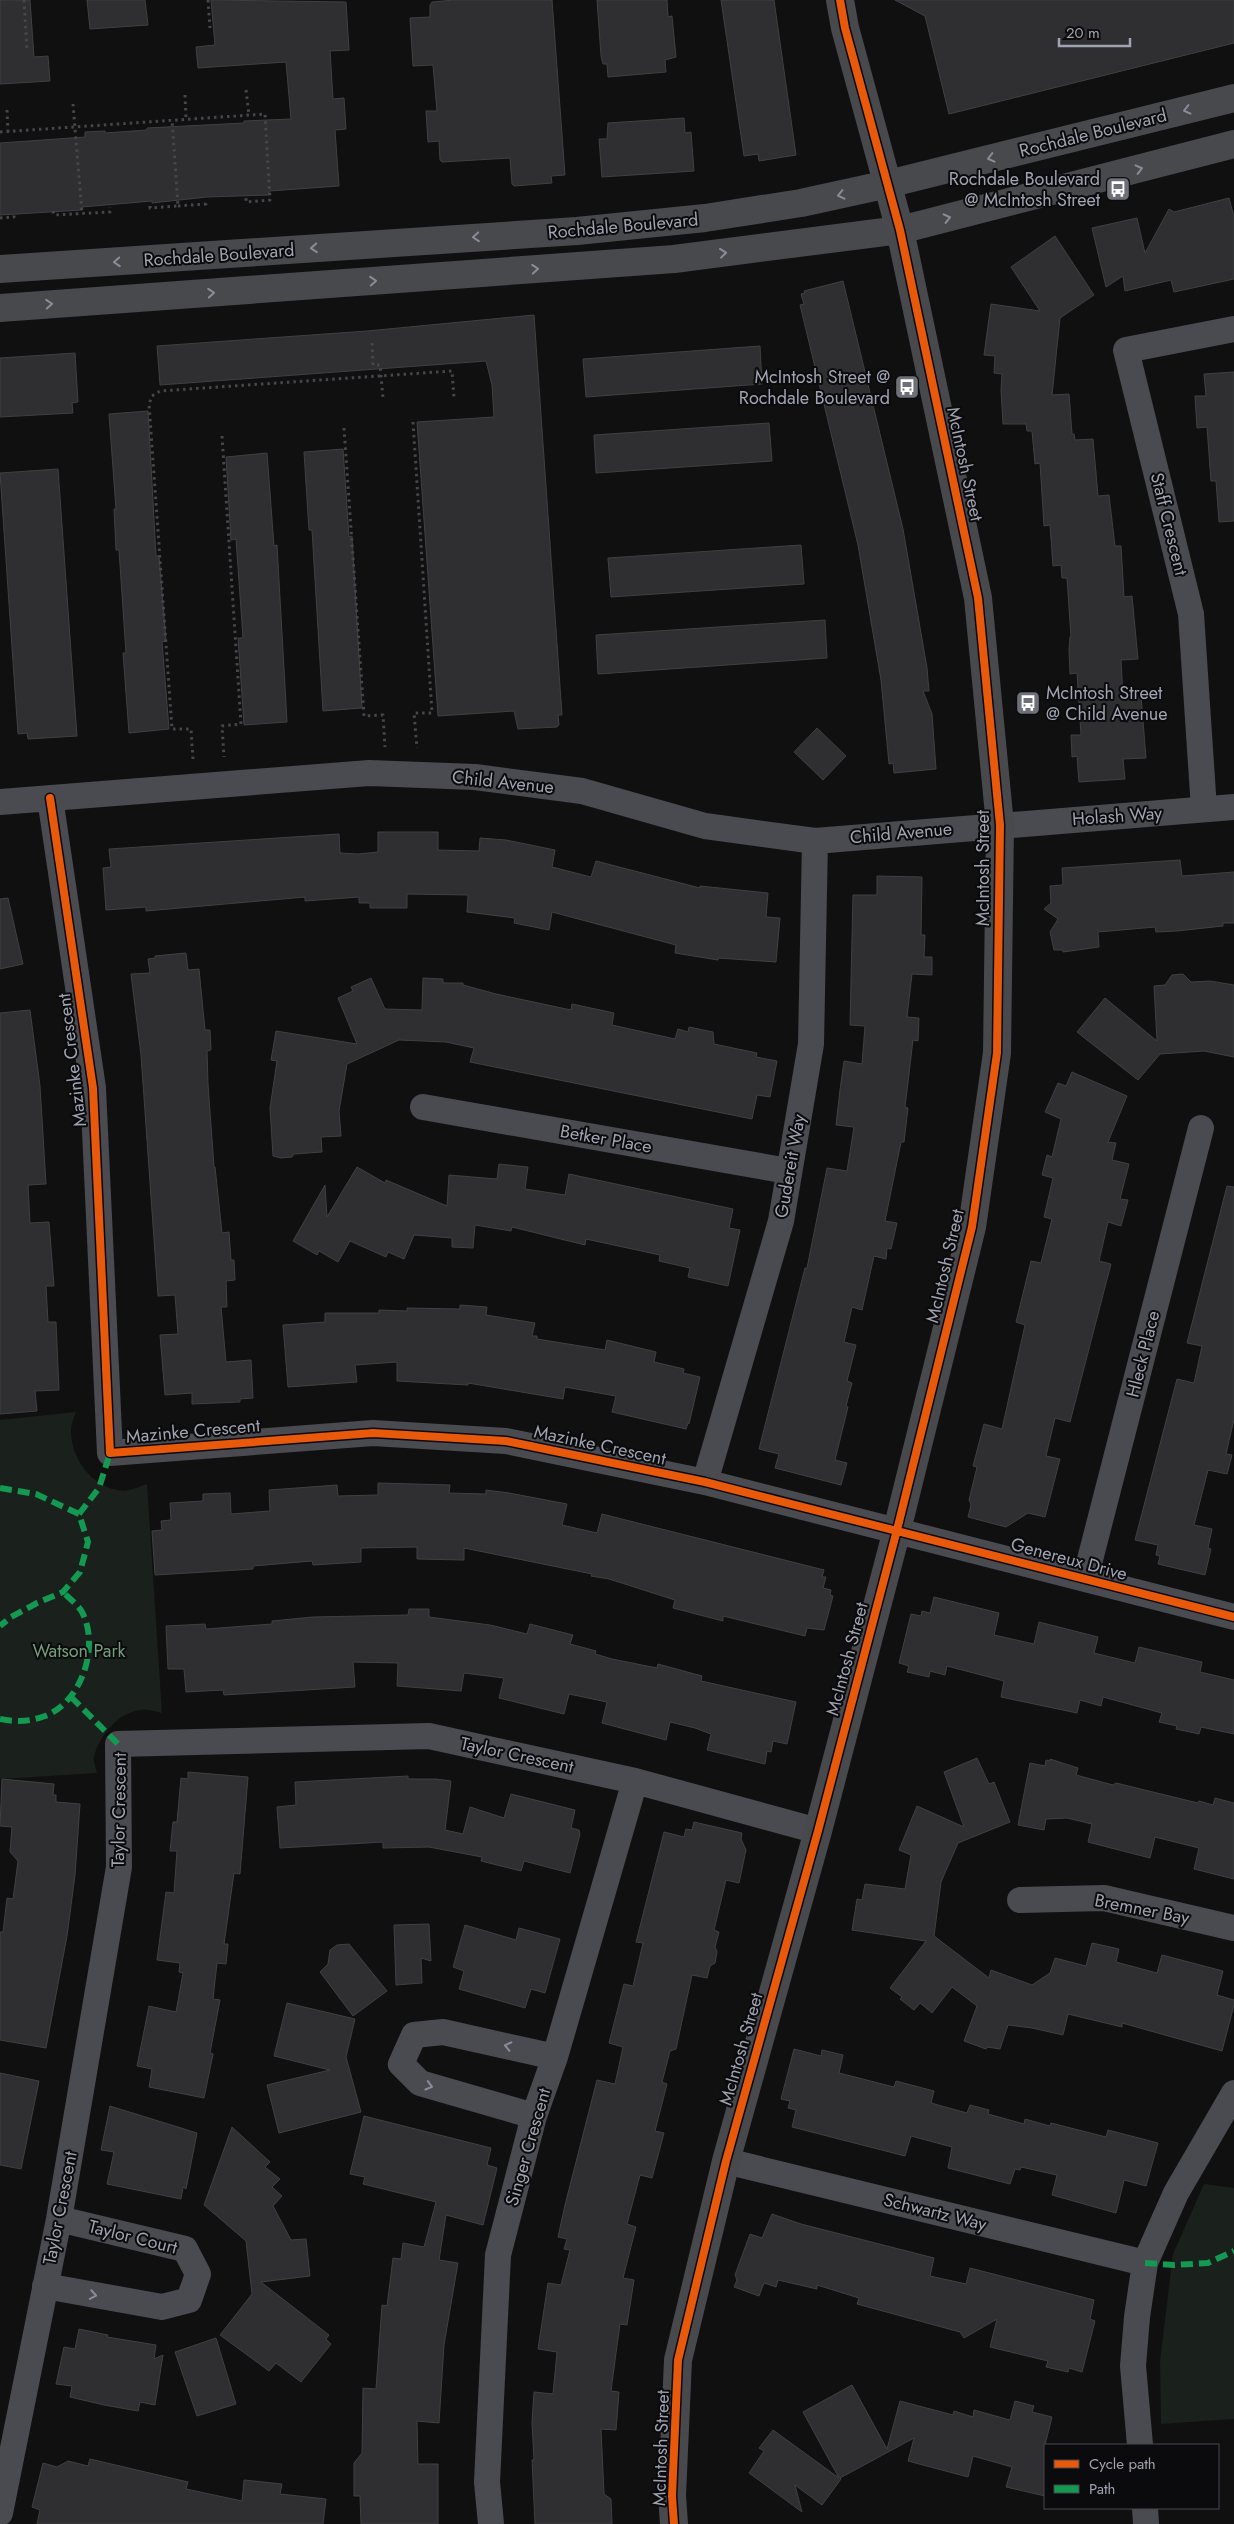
<svg xmlns="http://www.w3.org/2000/svg" width="1234" height="2524" viewBox="0 0 1234 2524" font-family="Jost,sans-serif">
  <style>
    .green { fill: #1a201b }
    .building { fill: #2f2f31; stroke: #3f4044 }
    .lines { fill: none; stroke-linecap: round; stroke-linejoin: round }
    .path { stroke: #46464b; stroke-width: 3; stroke-dasharray: 2.5 4; stroke-linecap: butt }
    .street { stroke: #4a4b50; stroke-width: 26 }
    .secondary { stroke: #48494d; stroke-width: 28 }
    .quiet { stroke: #139951; stroke-width: 6; stroke-dasharray: 12 6; stroke-linecap: butt }
    .cycleway-casing { stroke: #0b0a0c; stroke-width: 11 }
    .cycleway { stroke: #e8590c; stroke-width: 8 }
    .oneway { stroke: #8a8d99 }
    .oneway2 { stroke: #8a8e9a }
    .labels { text-anchor: middle; dominant-baseline: central; stroke-width: 4; stroke-linejoin: round; paint-order: stroke }
    .street-label { font-size: 18px; fill: #a0a4b2; stroke: #0b0a0c }
    .poi-label { font-size: 18px; fill: #a0a4b2; stroke: #0b0a0c; text-anchor: end }
    .park-label { font-size: 18px; fill: #769e7c; stroke: #0b0a0c }
  </style>
  <rect width="100%" height="100%" fill="#101010"/>
  <path class="green" d="M76,1412C74,1417 71,1425 71,1431C71,1457 90,1485 117,1490C128,1493 137,1487 147,1484L162,1713C156,1712 149,1709 142,1710C119,1711 99,1736 94,1757C93,1762 96,1768 97,1773L0,1779V1420Z
    M1204,2184L1234,2188V2419L1161,2424L1160,2361L1173,2254Z"/>
  <path class="building" d="M0,0H30L34,57L48,56L50,81L0,84Z
    M87,0H145L148,25L90,29Z
    M211,0L346,2L349,50L330,51L333,99L344,98L346,129L335,130L339,186L269,191V195L207,197L152,203V201L82,207V210L0,215V143L85,137V132L105,131V133L147,130V128L244,123V121L291,119L286,62L198,68L196,47L215,45Z
    M454,0H552L565,175L551,176L552,183L514,186L512,184L510,158L442,162L440,160L439,141L428,142L426,111H437L433,65L413,66L410,18L430,17V5L432,2Z
    M597,0H667L668,17L672,16L676,57L665,60L666,72L608,77L607,64H603L601,56Z
    M721,0H774L796,155L759,161L758,154L744,156Z
    M895,0H1234V43L949,114L925,16Z
    M684,118L685,133L691,132L694,171L602,177L599,139H607L608,123Z
    M1229,198L1234,217V279L1174,292L1171,280L1125,291L1123,276L1106,287L1092,228L1137,218L1145,253L1169,209L1174,212Z
    M1055,236L1094,295L1060,318L1052,395L1069,394L1072,434H1074L1075,440L1093,439L1098,496L1109,495L1115,546H1121L1124,597L1132,596L1138,659L1121,660L1123,697L1141,696L1146,758L1123,759L1125,779L1079,782L1077,756L1072,757L1071,735H1081L1077,673L1070,674L1069,650L1070,637H1071L1067,578H1062L1061,565L1053,566L1050,525L1044,526L1040,463L1035,464L1032,431H1027L1026,424H1003L1001,390L1002,374L994,373L995,356L984,355L991,304L1040,311L1011,267Z
    M843,281L903,529L927,668L929,691H923L932,714L936,769L894,773L893,763L889,764L881,680L858,545L800,305L804,304L801,294L805,293L804,291Z
    M534,315L562,715H558L559,725L557,727L518,729L514,711L438,716L417,422L494,417L492,385L486,361L160,385L157,346L367,331Z
    M760,346L762,384L586,397L583,359Z
    M75,353L78,402L72,403L73,413L0,417V358Z
    M1234,372V521L1219,522L1216,481H1211L1207,427L1197,428L1195,396H1206L1204,374Z
    M148,411L156,556H159L166,641L162,642L169,729L129,733L123,653H126L119,550H116L114,509H116L109,414Z
    M769,423L772,461L596,473L594,435Z
    M343,449L349,537L352,536L362,708L323,711L312,530H309L304,452Z
    M267,453L274,546L277,545L287,722L244,725L238,638H243L236,539L231,540L226,457Z
    M58,469L77,736L28,739L27,733L18,734L0,473Z
    M801,545L804,584L611,597L608,558Z
    M825,620L827,658L598,674L596,635Z
    M817,728L846,756L823,780L794,752Z
    M378,832H438V850L479,851L480,838L506,840L555,850L552,867L591,877L596,861L700,888V886L768,893L766,917L780,918L776,962L718,958V960L675,953L676,945L552,912L549,930L514,923L515,918L467,912L468,895L407,894V908H370V903H359V897L305,901V897L146,911V907L106,910L103,868L111,867L109,849L339,834L340,853L358,854L378,852Z
    M1180,860L1182,876L1234,872V923H1223V926L1177,931L1156,932L1155,927L1098,932L1099,947L1063,952V950H1054L1050,932L1058,919L1044,909L1051,903L1050,886L1063,885L1062,868Z
    M877,876L922,877L921,935H925L924,957H932V975L912,974L907,1017L919,1018L918,1041L913,1040L905,1107L908,1108L904,1142H901L885,1221L897,1223L891,1249L887,1248L886,1259L874,1256L862,1310L852,1307L844,1342L856,1345L847,1381L852,1383L846,1406L848,1407L835,1460L847,1463L841,1485L775,1468L779,1454L759,1449L805,1268H807L827,1168L847,1171L854,1127L836,1125L840,1090L844,1061L862,1064L865,1026L850,1025L853,895H877Z
    M8,898L23,964L0,969V899Z
    M186,953L188,970L199,969L205,1030H210L211,1050L207,1051L208,1084L214,1167H215L222,1233L229,1232L231,1260H234L235,1280L226,1281L227,1307H221L226,1362L251,1360L253,1398L240,1399V1402L192,1404V1393L165,1395L160,1335L178,1334L175,1295L158,1296L141,1055L131,974L150,973L148,959L155,958V956Z
    M1183,974L1191,982L1210,981L1234,985V1057L1204,1051L1160,1054L1138,1080L1077,1032L1105,998L1157,1041L1154,986L1165,985L1172,975Z
    M371,978L385,1009L422,1010L423,978L443,979V983H463V985L496,994L571,1010L572,1004L614,1013L612,1025L675,1039L678,1029L688,1032L689,1027L713,1032L714,1044L757,1053L756,1057L777,1061L770,1097L757,1095L752,1119L470,1062L474,1048L446,1042L399,1040L347,1064L339,1111L341,1136L321,1137L322,1152L294,1154L292,1157L281,1158L273,1156L270,1108L277,1061L271,1060L276,1031L357,1044L338,998L353,991L351,987Z
    M30,1010L40,1086L46,1184L28,1185L30,1223L49,1222L54,1286H46L48,1322H56L59,1390L35,1391L37,1411L0,1414V1013Z
    M1072,1072L1127,1096L1108,1142L1116,1143L1112,1160L1129,1164L1120,1199L1128,1200L1121,1226L1108,1222L1099,1261L1111,1264L1070,1422L1055,1418L1046,1456L1060,1459L1045,1517L1028,1513L1006,1527L968,1517L971,1505L969,1500L977,1467L973,1466L984,1424L1002,1429L1025,1325L1016,1322L1031,1261L1041,1263L1052,1219L1044,1217L1053,1178L1042,1175L1047,1155L1052,1157L1061,1119L1045,1112L1058,1083L1066,1086Z
    M499,1164L528,1167L525,1189L565,1195L569,1174L733,1209L729,1228L740,1230L728,1286L688,1277L690,1268L659,1261L660,1255L586,1239L585,1245L512,1227L511,1231L475,1225L473,1248L452,1247V1238L414,1235L404,1259L388,1252L386,1257L350,1241L338,1262L319,1251L317,1255L293,1241L325,1185L327,1217L357,1167L385,1183L386,1180L447,1206L449,1175L497,1179Z
    M1227,1186L1234,1187V1419L1226,1454L1232,1455L1227,1474L1208,1470L1194,1525L1212,1529L1208,1548L1211,1549L1205,1575L1158,1564L1160,1556L1156,1555L1158,1545L1135,1540L1177,1379L1194,1383L1202,1346L1187,1343Z
    M460,1305L487,1307L486,1315L535,1323L532,1336H537V1339L605,1350L607,1340L656,1352L654,1362L684,1369L683,1373L700,1377L689,1424L688,1423L686,1429L612,1412L616,1396L565,1387L563,1399L468,1383V1385L397,1381V1362L355,1365L357,1382L288,1387L283,1325L325,1322V1313H379V1310L407,1311V1308L460,1309Z
    M378,1483L450,1485L449,1493L486,1494V1490L509,1493L567,1504L562,1525L597,1533L602,1514L824,1570L822,1577H826L823,1588L831,1590L830,1595L833,1596L824,1630L807,1628L805,1636L723,1616V1621L673,1608L675,1600L609,1579L591,1576L592,1574L464,1548V1560L417,1559V1547L361,1548V1562L313,1565L312,1561L253,1566V1569L238,1570L155,1575L152,1531L162,1530L161,1521L171,1520L170,1503L203,1501V1494L230,1493L231,1514L270,1511L269,1490L337,1485L338,1496L378,1495Z
    M934,1597L999,1613L994,1635L1034,1644L1039,1622L1098,1637L1094,1653L1135,1663L1139,1647L1202,1662L1200,1672L1234,1680V1734L1201,1727L1199,1734L1176,1729L1177,1726L1159,1722L1162,1713L1103,1697L1101,1706L1080,1700L1077,1713L1001,1697L1004,1681L947,1666L945,1675L930,1671L929,1677L907,1672L909,1666L899,1663L911,1614L921,1616L922,1611L930,1613Z
    M409,1609H429V1617L490,1625L527,1634L530,1624L573,1635L570,1644L596,1651L595,1654L612,1659L657,1668L658,1664L702,1676L701,1681L796,1702L787,1744L773,1741L771,1752L767,1751L765,1764L707,1750L711,1734L695,1728L670,1722L666,1740L602,1723L607,1702L569,1694L564,1714L499,1698L504,1678L464,1673L461,1691L397,1686L398,1663L353,1662L355,1687L224,1695L223,1690L186,1692L184,1669H168L166,1626L205,1624L206,1629L272,1624V1621L313,1617L408,1615Z
    M977,1758L989,1784L994,1782L1010,1822L958,1843L941,1882L934,1936L989,1978L991,1970L1032,1985L1050,1973L1055,1958L1086,1966L1092,1943L1119,1949L1116,1962L1157,1973L1162,1955L1223,1971L1217,1995L1234,2000V2005L1222,2051L1122,2023V2027L1068,2014L1063,2035L1032,2028L1008,2025L1000,2049L987,2047L986,2049L964,2041L977,2006L952,1987L932,2013L920,2003L914,2010L900,1999L902,1997L890,1988L926,1941L852,1930L857,1899L862,1900L865,1884L905,1889L911,1855L899,1850L917,1806L964,1827L944,1772Z
    M1050,1759L1078,1768L1076,1775L1113,1785L1116,1783L1198,1803L1199,1801L1213,1805L1215,1798L1234,1803V1879L1194,1869L1199,1848L1155,1837L1150,1858L1088,1842L1092,1824L1067,1818L1046,1819L1044,1830L1018,1825L1030,1763L1045,1766L1046,1760L1050,1761Z
    M188,1772L248,1777L240,1874L234,1873L224,1944H228L226,1964L217,1963L213,1999L220,2000L210,2053L213,2054L204,2098L149,2087L152,2069L137,2066L149,2006L176,2012L183,1973L179,1972L180,1963L157,1960L166,1892L174,1893L177,1851H170L173,1822H177L181,1778L188,1779Z
    M408,1776V1779H436L451,1781L445,1830L463,1834L470,1807L504,1818L511,1794L575,1810L571,1828L579,1830L580,1834L570,1873L524,1861L521,1871L481,1861L482,1857L429,1847L383,1848V1842L280,1848L277,1807L296,1805L295,1782Z
    M2,1779L54,1784L53,1795H56V1802L80,1804L75,1875L67,1936L46,2048L0,2040V1932H3L7,1898L13,1899L18,1861L10,1852L12,1827L0,1826Z
    M694,1822L742,1833L741,1839L746,1850L739,1883L726,1880L714,1930L719,1932L715,1947L717,1952L715,1963L710,1966L707,1978L692,1975L676,2049L670,2051L662,2082L667,2084L655,2131L664,2133L652,2178L640,2175L627,2224L636,2227L623,2278L634,2280L627,2325L620,2324L616,2353L611,2391L619,2392L616,2430L601,2429L604,2494L611,2499L612,2524H535L532,2460H534L532,2422L534,2392L553,2394L557,2352L538,2349L548,2283L561,2285L570,2250L564,2249L567,2239L558,2237L565,2205L597,2080L615,2084L623,2047L609,2043L624,1984L633,1986L643,1943L636,1942L664,1832L684,1837L686,1829L692,1830Z
    M429,1924L431,1961L421,1958L422,1983L396,1985L394,1925Z
    M465,1925L516,1940L519,1928L560,1939L545,1993L531,1989L525,2008L459,1989L464,1971L453,1967Z
    M349,1944L387,1991L353,2016L320,1972L328,1964L330,1950L337,1945Z
    M287,2003L355,2019L346,2057L361,2112L279,2133L267,2085L330,2070L274,2056Z
    M794,2049L821,2056L822,2050L843,2055L839,2073L894,2087L896,2081L934,2091L931,2103L967,2113L970,2105L989,2110L988,2114L1024,2124L1025,2119L1050,2126L1051,2123L1106,2137L1108,2130L1158,2143L1146,2186L1124,2180L1116,2213L1052,2195L1057,2175L1021,2167L1020,2170L1015,2169L1010,2184L948,2168L952,2147L911,2136L905,2156L792,2127L796,2110L788,2108L790,2101L781,2099Z
    M0,2073L39,2081L21,2169L0,2165Z
    M110,2106L197,2133L186,2189L183,2187L181,2199L107,2184L114,2152L101,2150Z
    M364,2116L491,2148L487,2165L497,2168L483,2225L446,2215L439,2260L458,2263L444,2345L439,2423L417,2421L418,2464H438V2524H361L360,2496H354V2463L362,2453L363,2388L376,2389L382,2305L387,2306L393,2258L401,2259L403,2243L424,2247L436,2202L363,2184L365,2177L350,2174Z
    M232,2127L270,2162L265,2167L280,2179L272,2187L282,2196L273,2206L291,2240L306,2239L310,2276L261,2282L329,2335L326,2339L331,2344L301,2382L276,2363L269,2371L220,2335L252,2294L246,2241L204,2205Z
    M772,2214L801,2224L934,2258L930,2276L966,2284L970,2268L1094,2300L1090,2319L1095,2321L1082,2372L1069,2368L1068,2372L1046,2367L1048,2361L990,2347L997,2319L964,2338L960,2332L857,2304L859,2298L817,2285V2289L778,2280L776,2287L764,2283L759,2296L734,2287L737,2280L735,2275L750,2234L762,2238Z
    M79,2329L108,2335L107,2337L156,2345L154,2359L163,2355L155,2405L140,2402L138,2411L104,2405L70,2397L72,2386L56,2384L64,2347L75,2349Z
    M216,2338L236,2404L197,2416L175,2352Z
    M852,2385L887,2449L900,2401L953,2415L954,2411L973,2417L974,2410L1010,2420L1015,2401L1034,2406L1032,2412L1052,2417L1045,2445V2496L1006,2487L1012,2467L973,2456L968,2477L908,2461L914,2438L840,2478L841,2479L822,2505L795,2485L802,2512L749,2473L764,2451L759,2448L773,2430L839,2478L803,2412Z
    M90,2459L188,2482L186,2489L242,2501L244,2480L282,2484L280,2494L326,2499L323,2524H37L40,2510L32,2507L43,2463L57,2467L68,2461L88,2466Z"/>
  <g class="lines">
    <path class="path" d="M24,0L27,50
      M208,0L210,28
      M246,90L249,115
      M185,95L186,119
      M73,104L82,213
      M7,110L8,132
      M0,132L265,114L270,200L246,202V198
      M150,206V208L178,206L172,120
      M178,206L206,204V200
      M53,211L54,215L110,212V207
      M0,218L14,217V213
      M372,343L373,365H380L383,398
      M413,422L432,713H414L417,748
      M344,428L364,716L383,715L385,747
      M222,436L241,724L222,726L224,757
      M193,759L191,729H172L149,404L152,396L160,391L452,371L454,398"/>
    <path class="street" d="M50,798L93,1088L110,1453L373,1433L506,1441L705,1482L1234,1617
      M0,802L369,773L475,777L582,791L705,826L815,841L1234,807
      M1204,809L1191,614L1126,350L1234,329
      M423,1107L788,1171
      M705,1482L781,1221L811,1044L815,841
      M1085,1579L1201,1128
      M1020,1900L1104,1898L1234,1928
      M534,2116L420,2083L401,2064L414,2035L443,2032L555,2057
      M726,2161L1145,2263
      M45,2286L162,2307L189,2300L198,2274L185,2249L59,2219
      M1140,2445L1133,2366L1137,2317L1145,2263L1176,2193L1234,2093
      M1145,2508L1146,2524
      M0,2513L59,2219L119,1867L118,1744L429,1736L635,1781L818,1831
      M491,2524L487,2482L498,2255L534,2116L555,2057L635,1781"/>
    <path class="secondary" d="M0,269L577,231L705,218L801,203L888,184L1234,98
      M0,308L674,259L900,230L1234,144
      M674,2524L672,2496L678,2360L726,2161L818,1831L897,1530L972,1227L997,1053L1000,825L978,598L900,230L845,28L840,0"/>
    <path class="quiet" d="M0,1488L36,1494L79,1514L88,1542L80,1572L63,1592L37,1603L11,1617L0,1626
      M79,1514L99,1488L110,1453
      M71,1697L118,1744
      M0,1719C16,1722 29,1722 45,1716C82,1702 100,1646 82,1612C78,1605 69,1598 63,1592
      M1145,2263L1174,2265L1208,2263L1234,2251"/>
    <defs>
      <path id="cycleway" d="M50,798L93,1088L110,1453L373,1433L506,1441L705,1482L1234,1617
        M674,2524L672,2496L678,2360L726,2161L818,1831L897,1530L972,1227L997,1053L1000,825L978,598L900,230L845,28L840,0"/>
    </defs>
    <use href="#cycleway" class="cycleway-casing"/>
    <use href="#cycleway" class="cycleway"/>
  </g>
  <defs><path id="oneway-chevron" d="M-2-3.5L2.5 0L-2 3.5" fill="none" stroke-width="1.6" stroke-linecap="round" stroke-linejoin="round" transform="scale(1.25)"/></defs>
  <g class="oneway">
    <use href="#oneway-chevron" transform="translate(1187 110) rotate(166)"/>
    <use href="#oneway-chevron" transform="translate(991 158) rotate(166)"/>
    <use href="#oneway-chevron" transform="translate(1139 169) rotate(-14)"/>
    <use href="#oneway-chevron" transform="translate(841 195) rotate(167)"/>
    <use href="#oneway-chevron" transform="translate(947 218) rotate(-14)"/>
    <use href="#oneway-chevron" transform="translate(476 237) rotate(176)"/>
    <use href="#oneway-chevron" transform="translate(314 248) rotate(176)"/>
    <use href="#oneway-chevron" transform="translate(723 253) rotate(-7)"/>
    <use href="#oneway-chevron" transform="translate(117 262) rotate(176)"/>
    <use href="#oneway-chevron" transform="translate(535 269) rotate(-4)"/>
    <use href="#oneway-chevron" transform="translate(373 281) rotate(-4)"/>
    <use href="#oneway-chevron" transform="translate(211 293) rotate(-4)"/>
    <use href="#oneway-chevron" transform="translate(49 304) rotate(-4)"/>
  </g>
  <g class="oneway2">
    <use href="#oneway-chevron" transform="translate(508 2046) rotate(-167)"/>
    <use href="#oneway-chevron" transform="translate(429 2086) rotate(16)"/>
    <use href="#oneway-chevron" transform="translate(93 2295) rotate(10)"/>
  </g>
  <defs>
    <symbol id="bus-square" viewBox="-11 -11 22 22"><rect x="-9" y="-9" width="18" height="18" rx="4" fill="#6e7079" stroke="#0b0a0c"/><path d="M-5-6H5V4H4V6H2V4H-2V6H-4V4H-5ZM-3.5-4V0h7V-4ZM-3.5 1.2v1.5H-2V1.2ZM2 1.2v1.5H3.5V1.2Z" fill="#fff"/></symbol>
  </defs>
  <g fill-rule="evenodd">
    <use href="#bus-square" x="1104" y="175" width="28" height="28"/>
    <use href="#bus-square" x="893" y="373" width="28" height="28"/>
    <use href="#bus-square" x="1014" y="689" width="28" height="28"/>
  </g>
  <g class="labels">
    <g class="street-label">
      <text transform="translate(1093 133) rotate(-14)">Rochdale Boulevard</text>
      <text transform="translate(623 226) rotate(-5)">Rochdale Boulevard</text>
      <text transform="translate(219 255) rotate(-4)">Rochdale Boulevard</text>
      <text transform="translate(965 464) rotate(78)">McIntosh Street</text>
      <text transform="translate(1169 524) rotate(76)">Staff Crescent</text>
      <text transform="translate(503 782) rotate(6)">Child Avenue</text>
      <text transform="translate(1117 816) rotate(-4)">Holash Way</text>
      <text transform="translate(901 833) rotate(-5)">Child Avenue</text>
      <text transform="translate(983 868) rotate(-90)">McIntosh Street</text>
      <text transform="translate(72 1060) rotate(-97)">Mazinke Crescent</text>
      <text transform="translate(606 1139) rotate(10)">Betker Place</text>
      <text transform="translate(790 1166) rotate(-80)">Gudereit Way</text>
      <text transform="translate(945 1266) rotate(-77)">McIntosh Street</text>
      <text transform="translate(1143 1354) rotate(-76)">Hleck Place</text>
      <text transform="translate(193 1431) rotate(-5)">Mazinke Crescent</text>
      <text transform="translate(600 1445) rotate(12)">Mazinke Crescent</text>
      <text transform="translate(1069 1559) rotate(15)">Genereux Drive</text>
      <text transform="translate(847 1659) rotate(-75)">McIntosh Street</text>
      <text transform="translate(517 1755) rotate(12)">Taylor Crescent</text>
      <text transform="translate(119 1810) rotate(-89)">Taylor Crescent</text>
      <text transform="translate(1142 1909) rotate(11)">Bremner Bay</text>
      <text transform="translate(741 2049) rotate(-74)">McIntosh Street</text>
      <text transform="translate(528 2147) rotate(-74)">Singer Crescent</text>
      <text transform="translate(60 2208) rotate(-79)">Taylor Crescent</text>
      <text transform="translate(935 2212) rotate(14)">Schwartz Way</text>
      <text transform="translate(133 2237) rotate(14)">Taylor Court</text>
      <text transform="translate(661 2448) rotate(-88)">McIntosh Street</text>
    </g>
    <g class="poi-label">
      <text x="1100" y="179">Rochdale Boulevard<tspan x="1100" dy="21">@ McIntosh Street</tspan></text>
      <text x="890" y="377">McIntosh Street @<tspan x="890" dy="21">Rochdale Boulevard</tspan></text>
      <text x="1046" y="693" text-anchor="start">McIntosh Street<tspan x="1046" dy="21">@ Child Avenue</tspan></text>
    </g>
    <g class="park-label">
      <text x="79" y="1651">Watson Park</text>
    </g>
  </g>
  <rect x="1044" y="2444" width="175" height="65" fill="#0b0a0c" stroke="#47484e"/>
  <rect x="1054" y="2460" width="25" height="8" fill="#e8590c" stroke="#47484e"/>
  <text x="1089" y="2469" font-size="15" fill="#a0a4b2">Cycle path</text>
  <rect x="1054" y="2485" width="25" height="8" fill="#139951" stroke="#47484e"/>
  <text x="1089" y="2494" font-size="15" fill="#a0a4b2">Path</text>
  <path d="M1059 38v8h71v-8" fill="none" stroke="#a0a4b2" stroke-width="2.5"/>
  <text x="1066" y="38" font-size="15" fill="#a0a4b2" stroke="#0b0a0c" stroke-width="4" paint-order="stroke">20 m</text>
</svg>
